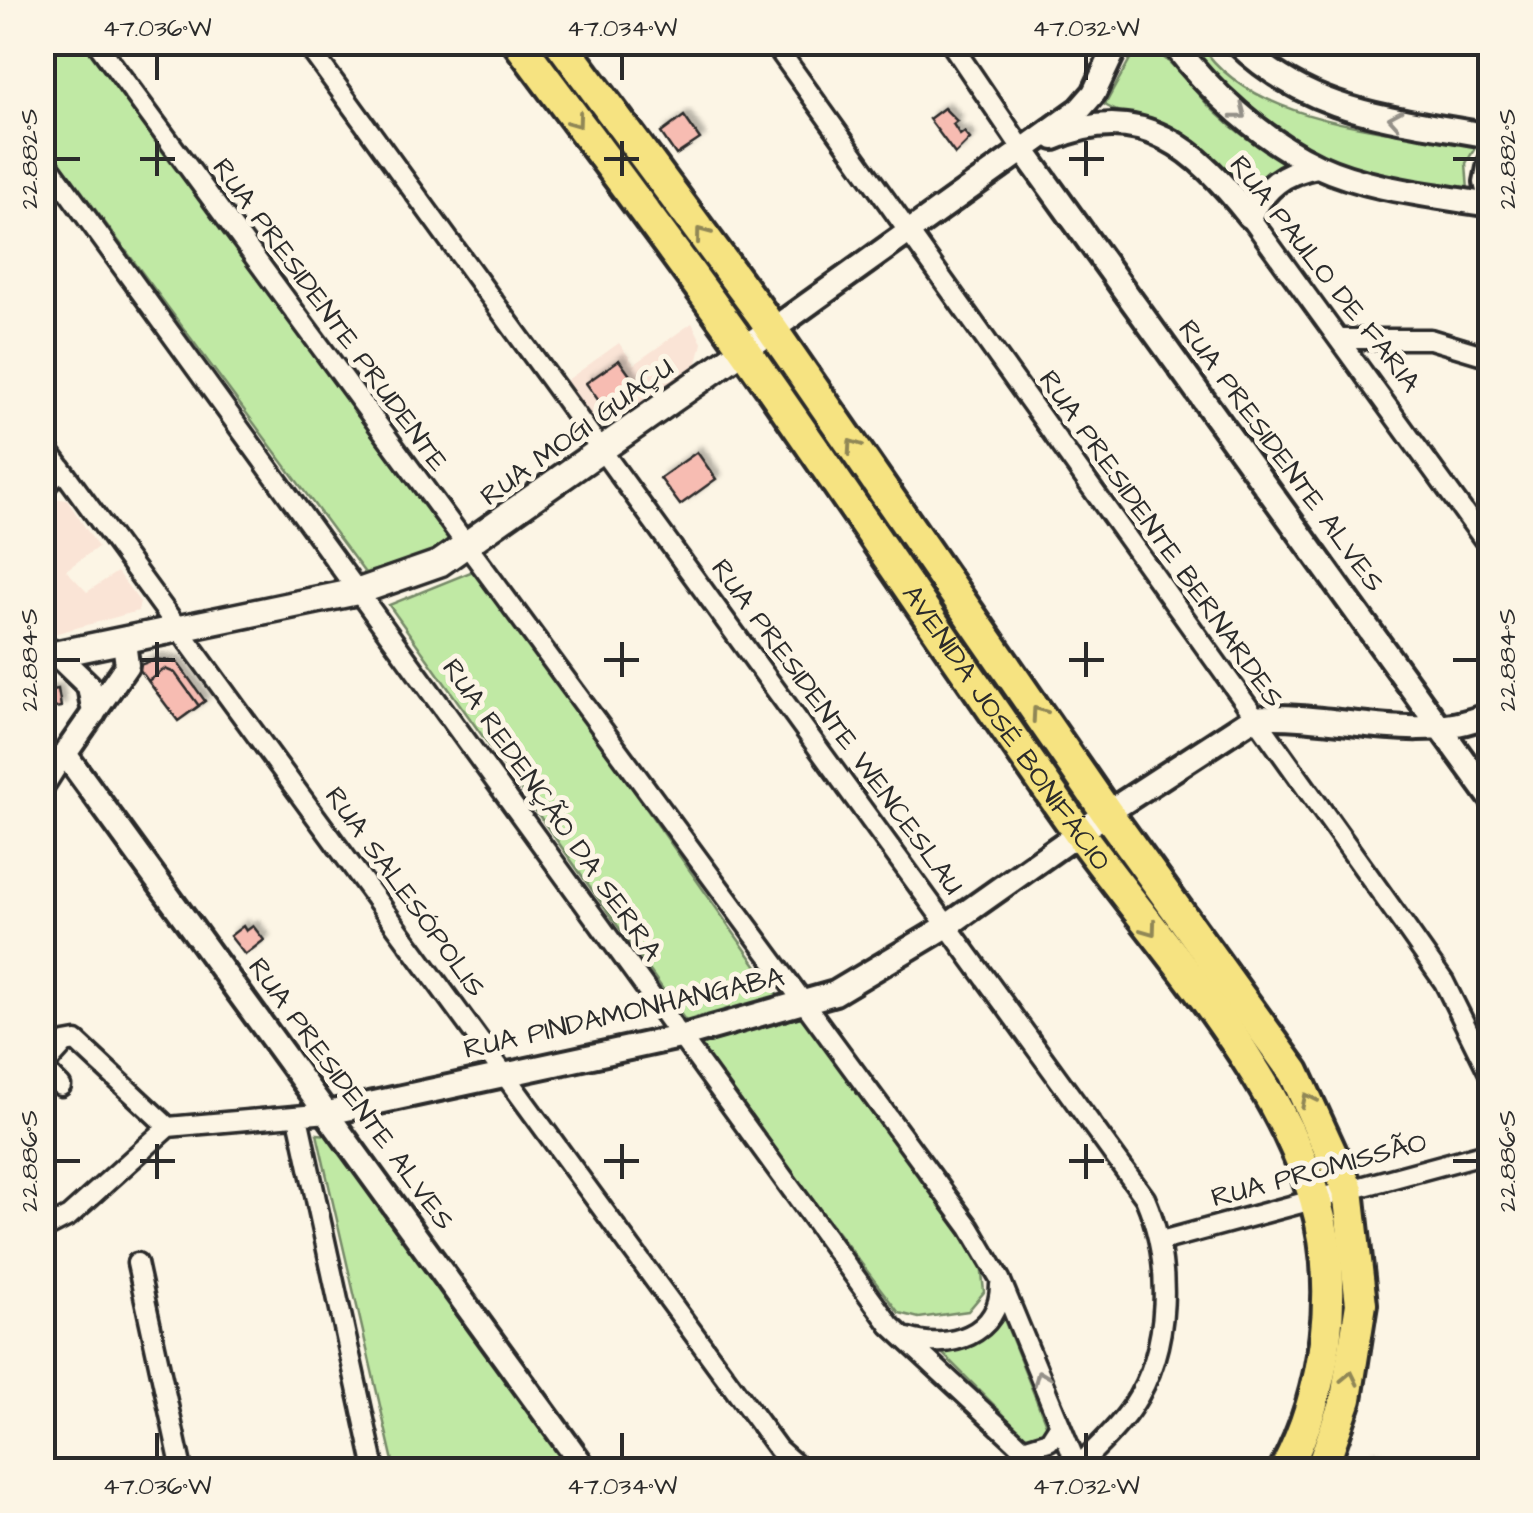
<svg xmlns="http://www.w3.org/2000/svg" width="1533" height="1513" viewBox="0 0 1533 1513" font-family="'Architects Daughter',sans-serif">
  <style>
    .built { fill: #fae4d6 }
    .green { fill: #c0e9a4; stroke: #768a68; stroke-width: 2.5 }
    .building { fill: #f7bcb2; stroke: #2b2b2b; stroke-width: 2.5; filter: url(#shadow) }
    .lines { fill: none; stroke-linecap: round; stroke-linejoin: round }
    .minor-casing { stroke: #2b2b2b; stroke-width: 25 }
    .tertiary-casing { stroke: #2b2b2b; stroke-width: 30 }
    .secondary-casing { stroke: #2b2b2b; stroke-width: 32 }
    .primary-casing { stroke: #2b2b2b; stroke-width: 38 }
    .minor { stroke: #fcf5e5; stroke-width: 18 }
    .tertiary { stroke: #fcf5e5; stroke-width: 22 }
    .secondary { stroke: #fcf5e5; stroke-width: 25 }
    .primary { stroke: #f6e381; stroke-width: 30 }
    .oneway { stroke: #949088 }
    .oneway2 { stroke: #908756 }
    .ticks { fill: none; stroke: #2b2b2b; stroke-width: 4 }
    .labels { text-anchor: middle; dominant-baseline: central; stroke-width: 10; stroke-linejoin: round; paint-order: stroke }
    .street-label { font-size: 28px; fill: #2b2b2b; stroke: #fcf5e5 }
    .neatline { fill: none; stroke: #2b2b2b; stroke-width: 4 }
    .ticks-label { font-size: 25px; text-anchor: middle; fill: #2b2b2b }
  </style>
  <defs>
    <filter id="shadow"><feDropShadow dx="5" dy="-5" stdDeviation="2.5" flood-color="#0004"/></filter>
  </defs>
  <rect width="100%" height="100%" fill="#fcf5e5"/>
  <filter id="ink" filterUnits="userSpaceOnUse"><feTurbulence type="fractalNoise" baseFrequency=".01" numOctaves="2"/><feDisplacementMap in="SourceGraphic" scale="20" xChannelSelector="R" yChannelSelector="G"/><feConvolveMatrix kernelMatrix="1 2 1 2 8 2 1 2 1" color-interpolation-filters="sRGB"/></filter>
  <g filter="url(#ink)">
    <path class="built" d="M692,323L702,343L697,363L610,427L598,425L566,381L619,343L634,364Z
      M53,498L67,500L98,547L66,570L87,592L117,572L140,602L138,611L43,637V587L47,584L43,581V512Z"/>
    <path class="green" d="M43,43H84L454,547L365,573L43,139Z
      M1184,43H1200C1250,125 1393,132 1478,143L1466,163L1468,191L1334,164L1227,97Z
      M1144,45C1174,58 1192,91 1215,112C1235,131 1257,147 1282,159V169L1252,197C1229,189 1220,162 1202,146C1173,123 1135,123 1105,105L1136,48Z
      M478,569L778,996L687,1023L389,605Z
      M804,1016L981,1263L984,1292L968,1311L919,1318L899,1313L696,1046Z
      M317,1134L330,1135L571,1470H395Z
      M1004,1319L1048,1429L1031,1442L942,1353L977,1341Z"/>
    <path class="building" d="M944,108L957,121L953,124L960,135L964,132L970,139L955,154L929,119Z
      M684,116L700,139L676,155L661,133Z
      M619,360L639,388L606,411L586,383Z
      M697,452L716,479L680,505L660,478Z
      M156,659L177,662L205,701L178,721L137,666Z
      M165,669L175,673L199,706L178,721L148,681Z
      M58,689L61,707L42,710V692Z
      M243,926L246,931L253,926L264,940L245,955L230,936Z
      M1369,1458L1394,1470H1359Z"/>
    <g class="lines">
      <defs>
        <path id="minor" d="M96,42L970,1228L1000,1279L1078,1468
          M305,42L1145,1198C1172,1261 1172,1347 1132,1407C1117,1430 1094,1449 1075,1470
          M773,42L1404,925L1444,982L1490,1075
          M950,42L1023,150
          M42,156L890,1325L1046,1470
          M1249,216L1490,548
          M1342,339H1430L1490,357
          M42,442L778,1449L802,1470
          M42,491L61,468
          M42,790L65,754
          M298,1117L375,1470
          M168,1127L328,1113
          M42,1230L69,1216L168,1127L76,1041L65,1043L47,1063V1072L61,1086
          M1161,1241L1490,1152
          M137,1263L182,1470
          M908,1338C949,1351 1000,1335 1000,1285
          M1023,1449L1049,1441L1060,1424"/>
        <path id="tertiary" d="M1172,42C1209,91 1262,140 1318,166C1370,190 1434,195 1490,205
          M1236,42C1311,115 1394,118 1490,136
          M1054,138C1142,100 1197,150 1249,216C1267,186 1282,173 1317,166
          M1023,150L1490,797
          M1490,163L1486,182L1490,198
          M772,330L1080,109L1094,93L1118,42
          M124,642L127,665L65,754L586,1470
          M57,655L89,686L94,713
          M328,1113L680,1037L835,993L947,926L1107,813L1253,718C1334,711 1413,747 1490,714"/>
        <path id="secondary" d="M42,657L360,591L440,563L760,338"/>
        <g id="primary">
          <path id="s1" d="M518,42C599,151 682,259 759,370C866,523 969,678 1077,830C1158,943 1274,1064 1315,1199C1341,1286 1327,1391 1285,1470"/>
          <path d="M560,42L760,312L1107,813L1294,1072L1348,1190L1361,1304L1346,1399L1321,1470"/>
        </g>
      </defs>
      <use href="#minor" class="minor-casing"/>
      <use href="#tertiary" class="tertiary-casing"/>
      <use href="#secondary" class="secondary-casing"/>
      <use href="#primary" class="primary-casing"/>
      <use href="#minor" class="minor"/>
      <use href="#tertiary" class="tertiary"/>
      <use href="#secondary" class="secondary"/>
      <use href="#primary" class="primary"/>
    </g>
    <defs><path id="oneway-chevron" d="M-2-3.5L2.5 0L-2 3.5" fill="none" stroke-width="1.6" stroke-linecap="round" stroke-linejoin="round" transform="scale(2.5)"/></defs>
    <g class="oneway">
      <use href="#oneway-chevron" transform="translate(1240 113) rotate(38)"/>
      <use href="#oneway-chevron" transform="translate(1395 119) rotate(-170)"/>
      <use href="#oneway-chevron" transform="translate(1041 1377) rotate(-112)"/>
    </g>
    <g class="oneway2">
      <use href="#oneway-chevron" transform="translate(576 121) rotate(54)"/>
      <use href="#oneway-chevron" transform="translate(702 234) rotate(-127)"/>
      <use href="#oneway-chevron" transform="translate(853 446) rotate(-125)"/>
      <use href="#oneway-chevron" transform="translate(1038 713) rotate(-125)"/>
      <use href="#oneway-chevron" transform="translate(1150 929) rotate(54)"/>
      <use href="#oneway-chevron" transform="translate(1308 1100) rotate(-116)"/>
      <use href="#oneway-chevron" transform="translate(1350 1378) rotate(-78)"/>
    </g>
  </g>
  <path class="ticks" d="M157,55V80M622,55V80M1086,55V80M157,141V176M622,141V176M1086,141V176M55,159H80M140,159H175M604,159H639M1069,159H1104M1453,159H1478M157,642V677M622,642V677M1086,642V677M55,660H80M140,660H175M604,660H639M1069,660H1104M1453,660H1478M157,1144V1179M622,1144V1179M1086,1144V1179M55,1161H80M140,1161H175M604,1161H639M1069,1161H1104M1453,1161H1478M157,1433V1458M622,1433V1458M1086,1433V1458"/>
  <g class="labels">
    <g class="street-label">
      <text transform="translate(1325 274) rotate(52)">RUA PAULO DE FARIA</text>
      <text transform="translate(330 315) rotate(54)">RUA PRESIDENTE PRUDENTE</text>
      <text transform="translate(577 432) rotate(-36)">RUA MOGI GUAÇU</text>
      <text transform="translate(1281 456) rotate(54)">RUA PRESIDENTE ALVES</text>
      <text transform="translate(1161 539) rotate(55)">RUA PRESIDENTE BERNARDES</text>
      <text transform="translate(837 727) rotate(54)">RUA PRESIDENTE WENCESLAU</text>
      <text stroke="none"><textPath href="#s1" startOffset="842">AVENIDA JOSÉ BONIFÁCIO</textPath></text>
      <text transform="translate(552 810) rotate(55)">RUA REDENÇÃO DA SERRA</text>
      <text transform="translate(405 892) rotate(54)">RUA SALESÓPOLIS</text>
      <text transform="translate(624 1013) rotate(-13)">RUA PINDAMONHANGABA</text>
      <text transform="translate(351 1094) rotate(54)">RUA PRESIDENTE ALVES</text>
      <text transform="translate(1319 1170) rotate(-15)">RUA PROMISSÃO</text>
    </g>
  </g>
  <rect width="1533" height="1513" fill="none" stroke="#fcf5e5" stroke-width="110"/>
  <rect x="55" y="55" width="1423" height="1403" class="neatline"/>
  <g class="ticks-label">
    <text x="157" y="36">47.036°W</text>
    <text x="622" y="36">47.034°W</text>
    <text x="1086" y="36">47.032°W</text>
    <text transform="translate(28 159) rotate(-90)" y="9">22.882°S</text>
    <text transform="translate(1506 159) rotate(-90)" y="9">22.882°S</text>
    <text transform="translate(28 660) rotate(-90)" y="9">22.884°S</text>
    <text transform="translate(1506 660) rotate(-90)" y="9">22.884°S</text>
    <text transform="translate(28 1161) rotate(-90)" y="9">22.886°S</text>
    <text transform="translate(1506 1161) rotate(-90)" y="9">22.886°S</text>
    <text x="157" y="1494">47.036°W</text>
    <text x="622" y="1494">47.034°W</text>
    <text x="1086" y="1494">47.032°W</text>
  </g>
</svg>
